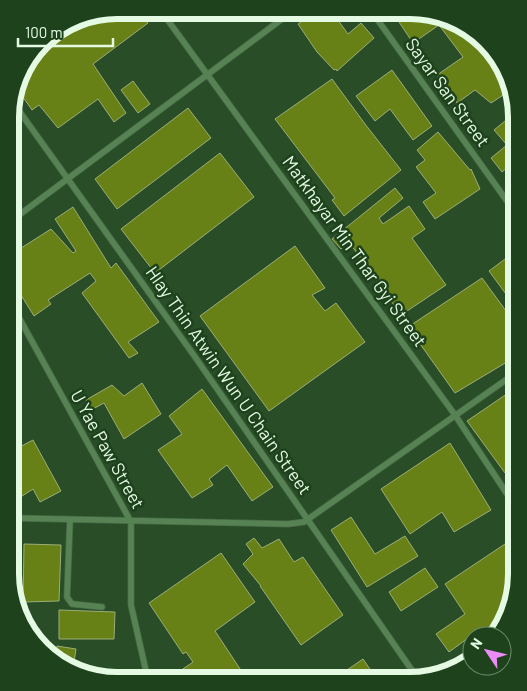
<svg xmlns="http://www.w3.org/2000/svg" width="527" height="691" viewBox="0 0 527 691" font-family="Barlow,sans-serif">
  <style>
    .building { fill: #678116; stroke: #9cae79 }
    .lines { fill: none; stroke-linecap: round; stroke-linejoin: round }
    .minor-casing { stroke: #466945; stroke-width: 7 }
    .minor { stroke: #578354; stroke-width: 5.5 }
    .labels { text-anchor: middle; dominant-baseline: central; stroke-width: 5; stroke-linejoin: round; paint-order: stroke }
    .street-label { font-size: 18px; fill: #e5fae3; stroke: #1d421c }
    .rim { fill: none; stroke: #e5fae3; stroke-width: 6 }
  </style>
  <rect width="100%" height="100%" fill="#284d27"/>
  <path class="building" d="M417,11H425L475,32L508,78L511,90L491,103L475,90L457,103L437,75L463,57L439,25L413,43L399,22Z
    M332,12L348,34L361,23L374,38L337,71L336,69L334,70L317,52L298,24L313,13Z
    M142,15L148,23L93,64L126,113L114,122L98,99L58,128L39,105L32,110L16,87L24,64L47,36L82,16Z
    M392,70L432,126L413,140L390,109L375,121L356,96Z
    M332,79L365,124L401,170L344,216L332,200L335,198L275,119Z
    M133,81L150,104L138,113L121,90Z
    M188,108L211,138L117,209L95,179Z
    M516,112L517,159L502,172L491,158L507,145L494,130Z
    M438,132L470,170L471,169L480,189L435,219L423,202L436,193L416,167L425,160L417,150Z
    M220,153L254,197L155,273L121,229Z
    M395,188L403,198L379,218L383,224L409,206L425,229L412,238L446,285L401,315L349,242L341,249L332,239Z
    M73,207L111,268L116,263L159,322L128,342L138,353L129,358L82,293L96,281L90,273L48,300L51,304L34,316L11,279V246L14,244L18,250L51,229L73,253L76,251L55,219Z
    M295,246L325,288L312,295L325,311L336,303L365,342L269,411L200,316Z
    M517,250V309L489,271Z
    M482,278L517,326V356L455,393L408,327Z
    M142,383L161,414L124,439L104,403L91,410L86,400L112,385L124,396Z
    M517,387V466L505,473L467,421Z
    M202,389L273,487L252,501L227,465L209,479L213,485L192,498L158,450L182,434L169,416Z
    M33,440L61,491L40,502L33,489L19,498L10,482V453H13L12,451Z
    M450,443L491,510L454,532L442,512L410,534L381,489Z
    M351,517L375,554L405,536L418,556L367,587L331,530Z
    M254,538L262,548L279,539L294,562L303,557L343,615L301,645L260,586H261L243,564L253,554L246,544Z
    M508,542L517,555V582L499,633L496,636H471L449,652L436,634L465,614L445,584Z
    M24,544L61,545L59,601L23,602Z
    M221,553L255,602L215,631L248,681L167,680L193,662L186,652L183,654L149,603Z
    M425,568L438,587L401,611L389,592Z
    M59,610L115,612L114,639H59Z
    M57,646L76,649L73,669L57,663L55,660Z
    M363,659L378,681H331Z"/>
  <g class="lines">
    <defs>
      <path id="minor" d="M372,12L517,215
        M164,15L455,415L517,509
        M12,101L193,354L418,679
        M11,221L290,13
        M11,303L131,522V605L148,680
        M10,518L288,524L304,522L517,372
        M70,520L67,597L72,604L102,607"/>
    </defs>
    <use href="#minor" class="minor-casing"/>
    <use href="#minor" class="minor"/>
  </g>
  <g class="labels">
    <g class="street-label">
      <text transform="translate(448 92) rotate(54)">Sayar San Street</text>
      <text transform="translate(355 251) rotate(54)">Matkhayar Min Thar Gyi Street</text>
      <text transform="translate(229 380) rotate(55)">Hlay Thin Atwin Wun U Chain Street</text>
      <text transform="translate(108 449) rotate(61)">U Yae Paw Street</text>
    </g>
  </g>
  <path d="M0 0H527V691H0ZM117 19H410A98 98 0 0 1 508 117V574A98 98 0 0 1 410 672H117A98 98 0 0 1 19 574V117A98 98 0 0 1 117 19Z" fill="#1d421c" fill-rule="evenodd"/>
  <path class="rim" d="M117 19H410A98 98 0 0 1 508 117V574A98 98 0 0 1 410 672H117A98 98 0 0 1 19 574V117A98 98 0 0 1 117 19Z"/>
  <g transform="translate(487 651) rotate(305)"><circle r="24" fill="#1d421c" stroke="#6d8c6c"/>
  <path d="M0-4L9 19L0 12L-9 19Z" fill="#ed8cf9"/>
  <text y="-8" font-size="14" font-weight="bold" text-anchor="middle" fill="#e5fae3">N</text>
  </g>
  <path d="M18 38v8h95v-8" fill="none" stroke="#e5fae3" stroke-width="2.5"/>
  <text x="25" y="38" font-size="15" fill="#e5fae3" stroke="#1d421c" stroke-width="4" paint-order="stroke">100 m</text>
</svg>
